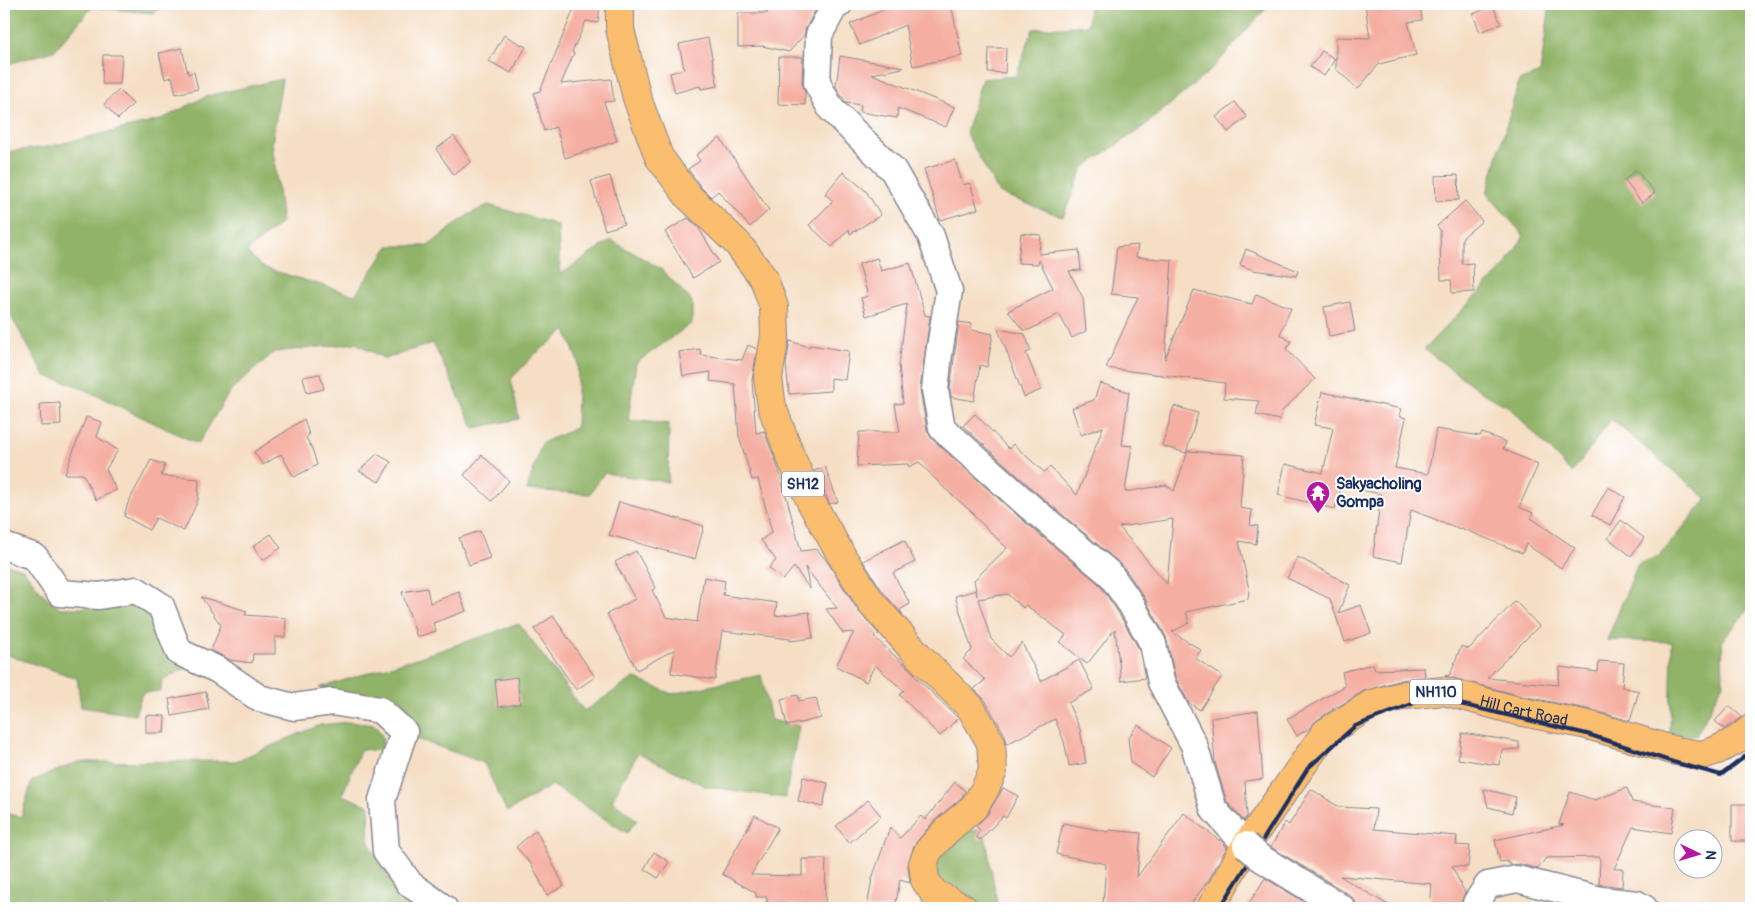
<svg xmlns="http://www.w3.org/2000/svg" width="1755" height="912" viewBox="0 0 1755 912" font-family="Pangolin,sans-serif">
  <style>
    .forest { fill: #90b368; stroke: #567163 }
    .building { fill: #f5afa2; fill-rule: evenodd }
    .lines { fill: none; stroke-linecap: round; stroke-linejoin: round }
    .minor-casing { stroke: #888691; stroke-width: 29 }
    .major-casing { stroke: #888691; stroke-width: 30 }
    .highway-casing { stroke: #888691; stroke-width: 30 }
    .minor { stroke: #fff; stroke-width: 26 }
    .major { stroke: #fbbd6e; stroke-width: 28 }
    .highway { stroke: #fbbd6e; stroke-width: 28 }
    .rail { stroke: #1b2f5e; stroke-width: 4 }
    .minor-bridge-casing { stroke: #888691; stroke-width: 29; stroke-linecap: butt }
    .minor-bridge { stroke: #fff; stroke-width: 26 }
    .labels { text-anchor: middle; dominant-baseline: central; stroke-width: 4; stroke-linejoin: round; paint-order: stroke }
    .shield { fill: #fff; stroke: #5f6d8e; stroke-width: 1 }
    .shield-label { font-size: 15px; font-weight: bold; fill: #1b2f5e }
    .poi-label { font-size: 16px; font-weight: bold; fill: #1b2f5e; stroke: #fff; text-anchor: start }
    .street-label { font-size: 16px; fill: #1b2f5e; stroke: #fff }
  </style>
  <rect width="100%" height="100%" fill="#fff"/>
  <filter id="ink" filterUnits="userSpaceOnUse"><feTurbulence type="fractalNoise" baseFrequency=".02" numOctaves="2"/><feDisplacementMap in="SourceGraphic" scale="10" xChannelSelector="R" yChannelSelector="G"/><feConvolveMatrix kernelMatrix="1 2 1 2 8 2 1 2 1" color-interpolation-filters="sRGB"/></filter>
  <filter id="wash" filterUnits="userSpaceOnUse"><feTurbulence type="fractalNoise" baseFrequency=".0096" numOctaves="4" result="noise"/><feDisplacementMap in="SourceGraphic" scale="20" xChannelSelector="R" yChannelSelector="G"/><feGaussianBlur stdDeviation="1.12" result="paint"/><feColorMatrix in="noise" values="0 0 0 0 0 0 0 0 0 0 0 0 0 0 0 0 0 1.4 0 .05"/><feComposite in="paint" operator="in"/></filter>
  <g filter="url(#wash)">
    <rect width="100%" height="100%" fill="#f5dec4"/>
    <path class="forest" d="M4,4H169L152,13L92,7L54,51L4,65Z
      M1089,4H1270L1211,70L1143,127L1083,168L1063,217L999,193L966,133L982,79L1016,76L1033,29L1088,25Z
      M1550,4H1751V553L1750,555L1751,557V605L1722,642L1723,683L1696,736L1670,733L1672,642L1607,640L1638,564L1659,556L1707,499L1611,419L1572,473L1509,407L1483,393L1424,349L1505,266L1524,236L1487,193L1519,81L1540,73Z
      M282,79L272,143L282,222L246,252L264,268L355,295L389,246H428L468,215L488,205L558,225L560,275L611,240L661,269L692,301V323L636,363L628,420L669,424L668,482L604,473L590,494L527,490L542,443L576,428L578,362L566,330L535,354L511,379L519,419L474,428L433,343L385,359L356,343L274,352L230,391L198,444L75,385L45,376L4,304V152L47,147L160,120L207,96Z
      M4,563L23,569L43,594L60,608H81L105,603H137L151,618L161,641L186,668L162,680L161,691L142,693L135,715L81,707L77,678L4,654V613L10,596L4,581Z
      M519,624L584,711L634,678L672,694L761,675L771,720L799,726L785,798L705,786L638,753L612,800L637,820L627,833L552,785L507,812L484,763L417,739L408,718L350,694L319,688L426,655Z
      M350,722L375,725L383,738L381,751L361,749L342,795L370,806L368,840L383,869L401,895L417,908H4V813L21,817L32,781L78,762L236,761L320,725Z
      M984,828L998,908H976L939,884L936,862L956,835Z"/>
    <g id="blocks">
      <path class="building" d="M576,4H600L598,23L586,21L572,52L574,53L561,84L611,79L614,101L604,102L617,141L565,158L556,127L544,131L534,93L540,91Z
        M757,4H813L817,7L806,28L804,35L789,52L762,46L738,47V13H768Z
        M897,4H951L962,56L913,66L905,25L860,45L850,24Z
        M1365,4H1390V7L1420,4L1422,20L1408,22L1416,55L1379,64L1358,89L1336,69V37L1370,38Z
        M1493,6L1501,24L1480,32L1473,14Z
        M504,35L526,47L511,73L489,61Z
        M708,38L718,86L701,89L700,86L675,93L670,73L684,69L679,44Z
        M182,48L188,74L194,72L198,89L176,94L172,77L165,79L159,53Z
        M989,48H1006L1005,73L988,72Z
        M1322,51L1335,59L1324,76L1310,67Z
        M103,55H122L120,84H102Z
        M840,56L903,67V68L872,74L954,107L946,127L898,108L897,118L860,112L861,105L846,103L836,87Z
        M779,57H803L802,82L805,93V105L778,104Z
        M119,90L133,104L118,119L104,104Z
        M1235,102L1247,117L1228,132L1216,117Z
        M454,136L471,162L454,175L436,149Z
        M720,138L769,210L750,227L718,191L711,197L701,187L688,169L700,161L696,155Z
        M955,160L963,185L970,183L978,209L940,220L924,169Z
        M1636,170L1655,193L1642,203L1624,180Z
        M843,172L866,191L881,215L850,234L849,229L832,247L809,225L833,201L825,194Z
        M1458,175L1459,200L1436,201L1435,176Z
        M610,176L624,224L605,230L591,181Z
        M1465,201L1482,221L1462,238V264L1473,263L1474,292L1452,293L1451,280H1441L1440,230L1437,226Z
        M688,218L698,227L719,262L693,278L665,232Z
        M1021,233L1041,235L1039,254L1079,250L1081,270L1069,271L1083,298L1086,331L1072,338L1059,314L1029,330H1023L1008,311L1053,288L1039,260L1038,264L1018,263Z
        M1138,245L1136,257L1172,260L1165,359L1194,290L1252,304L1256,294L1291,308L1280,334L1291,342L1286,349L1315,379L1282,411L1280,420L1256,415L1259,401L1224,398L1225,383L1106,368L1138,297L1111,294L1117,247Z
        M1246,249L1298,271L1296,276L1253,270L1240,265Z
        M877,258L881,271L910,263L925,315L930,316L920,389L927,431L932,439L1019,517L1099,584L1118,612L1139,649L1145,678L1121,681L1115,629L1087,664L1060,642L1066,635L1026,605L1023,608L1007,594L978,599L991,639L1009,657L1022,643L1041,681L1079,660L1094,689L1068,703L1080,729L1086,763L1069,766L1064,741L1055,719L1007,744L1005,735L985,700L974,689L985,680L963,659L972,650L955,596L976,590L977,596L974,580L1007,548L973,515L974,514L942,486L919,462L909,467L908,464L857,466L859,432H900L895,404L903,403L899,365L907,304L866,316L861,298L868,296L859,264Z
        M1350,302L1355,331L1329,336L1324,307Z
        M959,322L972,324L971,330L993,334L987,367L980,365L974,401L951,397L950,389Z
        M998,329L1025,334L1031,351L1026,353L1041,390L1024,397Z
        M790,341L809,347L810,345L849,351L845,380L831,378V391L789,394L786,365Z
        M748,345L757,349L752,380L756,433L764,431L779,470L801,551L817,549L828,563L858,611L879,634L874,637L915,674L914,675L958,718L940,736L900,695L904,691L875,665L866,682L836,666L854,632L843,633L826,609L837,608L805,567L810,589L794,567L783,580L769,568L776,560L761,540L772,532L758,479L752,480L739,436L735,384L710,381L711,372L683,376L679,352L700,349L701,355L742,360Z
        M320,374L324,389L307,393L303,377Z
        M1100,383L1129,392L1122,445L1132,446L1125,492L1166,485L1174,491L1188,451L1244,455L1240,508L1252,510L1250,525L1258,526L1256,544L1239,541L1249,590L1248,599L1186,612L1189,623L1172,632L1201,650L1195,658L1222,676L1200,710L1189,703L1175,677L1166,637L1144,597L1122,565L1039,495L963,426L975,414L1009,449L1013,444L1044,472L1050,467L1077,495L1103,427L1081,435L1072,408L1094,400ZM1173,519L1167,584L1119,527Z
        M1322,392L1401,409L1399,416L1406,418L1395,468L1428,474L1436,429L1480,436L1482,433L1506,442L1503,449L1538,465L1519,507L1533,513L1531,518L1575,548L1561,568L1526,544L1522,553L1461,528L1460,529L1411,510L1402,562L1373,556L1381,494L1342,486L1335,509L1278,495L1285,464L1323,473L1333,428L1314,425Z
        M60,403L61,425L41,426L40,404Z
        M1174,406L1198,413L1186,453L1162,446Z
        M86,417L102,422L97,437L118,450L106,469L116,490L96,500L83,474H65Z
        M304,419L309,435L306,438L312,448L317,465L294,477L281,454L263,465L254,452Z
        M377,454L391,462L379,482L359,471Z
        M482,455L509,481L492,501L464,475Z
        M151,460L165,465L161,476L199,479L198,500L184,531L156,518L149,530L124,516L128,503Z
        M825,467L838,502L830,504L814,471Z
        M1608,487L1625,497L1610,525L1592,515Z
        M619,502L704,526L695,559L609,535Z
        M1621,520L1644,538L1631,556L1608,538Z
        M480,531L490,558L469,565L459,538Z
        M271,534L281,548L263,560L253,546Z
        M904,540L915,562L893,573L910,604L900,610L903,615L884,593L863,561Z
        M636,551L656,588L652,590L666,617L697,622L704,577L725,581L723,595L777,603L775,616L809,612L813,638L790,641V639L722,631L715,680L671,673L675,649L637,670L607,614L635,599L615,562Z
        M1298,557L1350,585L1338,613L1361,605L1371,633L1345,642L1330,599L1287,578Z
        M427,588L430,603L459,592L466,611L433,623L436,631L417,637L402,592Z
        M201,597L247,611L245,615L286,618L285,637H275V654H253L252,663L230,660L211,650L221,625Z
        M1515,601L1539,626L1487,678L1558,685L1560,667L1598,672L1599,661L1624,663L1622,687L1639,691L1630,721L1592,710L1522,696L1444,676L1450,675L1461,646L1469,649Z
        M553,616L595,677L576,690L534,629Z
        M1373,664L1375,670L1424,668L1425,677L1401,680L1364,691L1339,706L1332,708L1334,709L1317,720L1308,729L1297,736L1287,719L1345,686L1342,672Z
        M517,677L520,704L498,707L495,680Z
        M206,692L209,709L172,716L169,699Z
        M798,695L799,701L816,698L821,718L787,726L781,699Z
        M1729,706L1742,717L1724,729L1715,721Z
        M1258,711L1263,779L1245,781L1247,816L1244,821L1227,802L1215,762L1211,718Z
        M146,715L165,716L164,733H146Z
        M1138,725L1171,748L1152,777L1131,763L1128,738Z
        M1462,733L1519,742V749L1502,750L1499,765L1458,759Z
        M803,777L828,783L823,807L798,801Z
        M955,782L965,791L962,797L934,821L914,845L908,865L910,883L900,880L895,908H867L872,879L890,827L900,838L921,816L925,820Z
        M1003,788L1018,796L1006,818L1003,816L980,840L976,837L980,830L976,826L987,815Z
        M1627,788L1632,802L1675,808L1671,833L1633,827L1614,869H1623L1622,887L1599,884L1600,857L1546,858L1538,869L1520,864L1511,865L1506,861L1500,862L1495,840L1564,825L1559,824L1570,792L1595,800Z
        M1311,789L1339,807L1376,809L1374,829L1457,836L1456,845L1470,846L1468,867L1452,866L1465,893L1461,902V908H1430L1432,884L1340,876L1393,908H1357L1355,900L1350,895L1271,847L1285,822L1289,825Z
        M1484,789L1516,797L1512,813L1488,807Z
        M868,800L881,816L849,843L836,826Z
        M1732,804H1751V841H1732Z
        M1184,813L1220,841V839L1227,847L1208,881L1188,908H1150L1103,904L1106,864L1056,854L1063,823L1109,832V830L1141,833L1137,877Z
        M755,815L778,828L751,875L802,876V859H826L825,907L791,905V908H767V897H756V893L722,874Z
        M536,830L564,886L547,895L532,865L516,847Z
        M654,852L669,862L658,878L644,869Z
        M1265,878L1314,908H1246Z"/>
    </g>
  </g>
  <g filter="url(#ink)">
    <use href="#blocks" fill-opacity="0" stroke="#888691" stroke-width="1"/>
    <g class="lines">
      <defs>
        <path id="minor" d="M839,4L834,7L819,35L817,83L831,109L893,170L931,236L949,291L939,354L935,390L942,428L1029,506L1110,574L1131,604L1153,644L1161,682L1194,745L1214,810L1246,845
          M4,546L35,557L60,593L99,596L136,590L161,606L179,652L218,670L259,698L294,707L332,702L380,710L404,732L382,800L386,851L410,884L444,908
          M1259,857L1342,908
          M1476,908V903L1488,885L1517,879L1601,900L1637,904L1644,908"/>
        <path id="major" d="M620,4V29L637,98L659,157L689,197L738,244L764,279L774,307L775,336L768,378L772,407L790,455L811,502L843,558L871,602L918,655L971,708L991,743L993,771L985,789L974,807L946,831L928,851L923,864L925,880L934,893L963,908"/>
        <g id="highway">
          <path id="s1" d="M1211,908L1246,845L1325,733L1372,704L1405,695L1444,691L1518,711L1588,725L1676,751L1702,755L1717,750L1739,739L1751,729"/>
        </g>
      </defs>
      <use href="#minor" class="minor-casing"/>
      <use href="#major" class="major-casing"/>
      <use href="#highway" class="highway-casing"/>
      <use href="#minor" class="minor"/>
      <use href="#major" class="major"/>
      <use href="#highway" class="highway"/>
      <path class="rail" d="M1220,908L1308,768L1355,726L1430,697L1587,734L1673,762L1721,775L1751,752"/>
      <defs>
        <path id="minor-bridge" d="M1246,845L1259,857"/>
      </defs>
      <use href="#minor-bridge" class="minor-bridge-casing"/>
      <use href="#minor-bridge" class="minor-bridge"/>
    </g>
  </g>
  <defs>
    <symbol id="temple-pin" viewBox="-11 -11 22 30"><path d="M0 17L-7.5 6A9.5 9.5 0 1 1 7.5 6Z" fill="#b5179e" stroke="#fff"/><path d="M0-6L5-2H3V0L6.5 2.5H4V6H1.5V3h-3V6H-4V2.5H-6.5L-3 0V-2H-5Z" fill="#fff"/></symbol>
  </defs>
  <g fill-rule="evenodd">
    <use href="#temple-pin" x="1304" y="479" width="28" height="38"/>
  </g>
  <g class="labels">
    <g class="shield">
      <rect x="782" y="471.5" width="42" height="25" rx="4"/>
      <rect x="1410" y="679.5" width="52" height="25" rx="4"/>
    </g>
    <g class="shield-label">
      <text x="803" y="484">SH12</text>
      <text x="1436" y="692">NH110</text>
    </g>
    <g class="poi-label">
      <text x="1336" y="484">Sakyacholing<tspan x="1336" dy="18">Gompa</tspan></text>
    </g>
    <g class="street-label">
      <text stroke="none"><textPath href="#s1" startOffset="420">Hill Cart Road</textPath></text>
    </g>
  </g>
  <rect width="1755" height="912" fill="none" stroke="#fff" stroke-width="20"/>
  <g transform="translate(1698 854) rotate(95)"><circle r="24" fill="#ffffff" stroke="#a4acbf"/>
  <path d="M0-4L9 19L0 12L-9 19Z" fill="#b5179e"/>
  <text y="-8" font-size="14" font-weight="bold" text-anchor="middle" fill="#1b2f5e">N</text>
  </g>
</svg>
